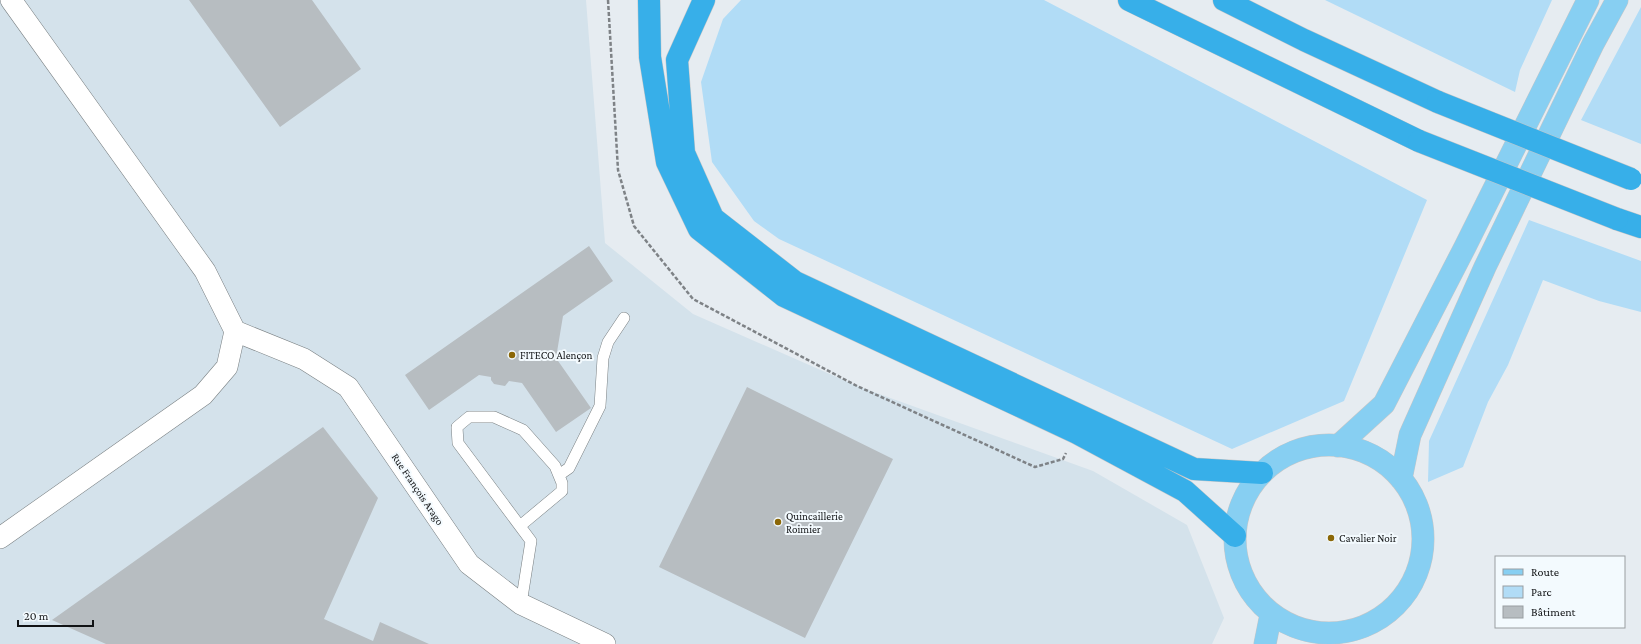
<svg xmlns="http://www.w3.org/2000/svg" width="1641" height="644" viewBox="0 0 1641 644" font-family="'Crimson Pro',serif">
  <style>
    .built { fill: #d4e2eb }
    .green { fill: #b1dcf6 }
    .building { fill: #b7bdc1 }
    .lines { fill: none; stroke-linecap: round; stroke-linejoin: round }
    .lane-casing { stroke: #7a8083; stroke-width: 12 }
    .street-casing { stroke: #7a8083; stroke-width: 22 }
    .primary-casing { stroke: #c6c6c7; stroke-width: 23 }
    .highway-casing { stroke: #c6c6c7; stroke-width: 23 }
    .path { stroke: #7e8286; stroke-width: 2.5; stroke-dasharray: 4 2; stroke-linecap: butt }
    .lane { stroke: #fff; stroke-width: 11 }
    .street { stroke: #fff; stroke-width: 21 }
    .primary { stroke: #87cff2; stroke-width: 22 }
    .highway { stroke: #37afe9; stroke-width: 22 }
    .highway-bridge-casing { stroke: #c6c6c7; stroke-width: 23; stroke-linecap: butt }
    .highway-bridge { stroke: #37afe9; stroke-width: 22 }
    .poi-dot { fill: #8b6707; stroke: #f3fafe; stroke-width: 1.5 }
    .labels { text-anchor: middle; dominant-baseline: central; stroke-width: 4; stroke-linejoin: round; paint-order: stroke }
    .poi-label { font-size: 11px; fill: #111315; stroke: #f3fafe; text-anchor: start }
    .street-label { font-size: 11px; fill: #111315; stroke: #f3fafe }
  </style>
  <rect width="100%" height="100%" fill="#e6ecf1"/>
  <path class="built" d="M0,0H586L605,243L693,314L857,386L1093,471L1187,525L1224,618L1212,644H0Z"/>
  <path class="green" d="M741,0H1044L1427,200L1344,401L1232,449L779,239L754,221L712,162L701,82L723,19Z
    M1325,0H1552L1520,70L1515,92Z
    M1641,7V144L1581,120Z
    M1529,220L1641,261V312L1599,301L1543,280L1508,365L1488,402L1463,467L1428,482L1429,441Z"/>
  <path class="building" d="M189,0H312L361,69L280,127Z
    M589,246L613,281L563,316L556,358L591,408L556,432L522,383L509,381L505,386L494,384L491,380V377L479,375L429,410L405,375Z
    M747,387L893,459L805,638L659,567Z
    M323,427L378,498L324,619L373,641L380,622L429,644H106L52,620Z"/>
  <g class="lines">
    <defs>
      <path id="lane" d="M559,475L569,468L600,406L603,358L608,342L624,318
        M520,526L562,491V483L555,466L523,430L494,417H469L457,427L458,443L531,541L521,604"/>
      <path id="street" d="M235,331L304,359L348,387L469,564L521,604L605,644
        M0,538L203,395L227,367L235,331L205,271L11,0"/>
      <path id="primary" d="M1235 539a94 94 0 1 1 188 0a94 94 0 1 1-188 0Z
        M1338,446L1384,404L1465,247L1588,0
        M1401,479L1410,435L1485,267L1593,44L1617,0
        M1265,644L1271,614"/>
      <path id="highway" d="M649,0L650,57L667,162L699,229L784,296L1077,433L1185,491L1235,536
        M704,0L677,60L684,153L713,218L795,282L1194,469L1262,473
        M1129,0L1419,141
        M1224,0L1304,40L1438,102
        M1617,219L1641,227"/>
    </defs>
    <use href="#lane" class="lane-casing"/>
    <use href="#street" class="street-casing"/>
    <use href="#primary" class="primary-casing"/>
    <use href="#highway" class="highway-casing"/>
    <path class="path" d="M608,0L618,170L634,226L693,299L857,386L1035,467L1063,459L1066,453"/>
    <use href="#lane" class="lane"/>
    <use href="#street" class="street"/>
    <use href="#primary" class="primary"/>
    <use href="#highway" class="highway"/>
    <defs>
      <path id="highway-bridge" d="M1438,102L1631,179
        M1419,141L1617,219"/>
    </defs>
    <use href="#highway-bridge" class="highway-bridge-casing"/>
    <use href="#highway-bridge" class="highway-bridge"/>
  </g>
  <g class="poi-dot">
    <circle cx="512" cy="355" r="4"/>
    <circle cx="778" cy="522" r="4"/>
    <circle cx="1331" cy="538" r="4"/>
  </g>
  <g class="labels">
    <g class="poi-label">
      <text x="520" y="355">FITECO Alençon</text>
      <text x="786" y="516">Quincaillerie<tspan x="786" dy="13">Roimier</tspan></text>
      <text x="1339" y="538">Cavalier Noir</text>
    </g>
    <g class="street-label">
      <text transform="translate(418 489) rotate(56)">Rue François Arago</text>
    </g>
  </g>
  <rect x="1495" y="556" width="130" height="72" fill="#f3fafe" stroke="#999ea1"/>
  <rect x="1503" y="569" width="20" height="6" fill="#87cff2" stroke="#999ea1"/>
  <text x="1531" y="576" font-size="12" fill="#111315">Route</text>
  <rect x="1503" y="586" width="20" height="12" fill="#b1dcf6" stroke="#999ea1"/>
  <text x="1531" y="596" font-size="12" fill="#111315">Parc</text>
  <rect x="1503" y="606" width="20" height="12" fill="#b7bdc1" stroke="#999ea1"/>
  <text x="1531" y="616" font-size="12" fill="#111315">Bâtiment</text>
  <path d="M18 620v6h75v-6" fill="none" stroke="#111315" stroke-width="2"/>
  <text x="24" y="620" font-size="12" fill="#111315" stroke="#f3fafe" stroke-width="3" paint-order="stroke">20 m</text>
</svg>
